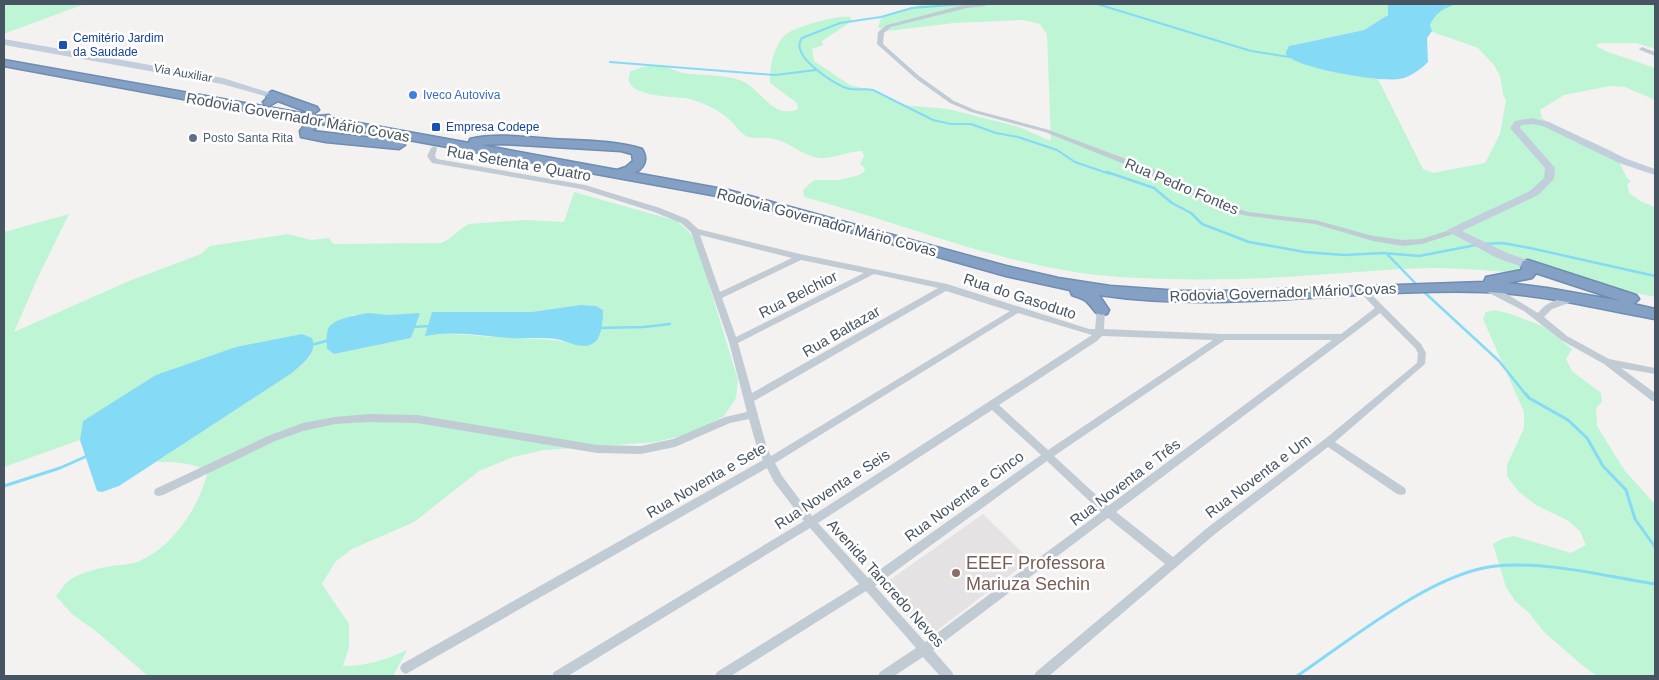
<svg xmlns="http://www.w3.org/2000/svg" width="1659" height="680" viewBox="0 0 1659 680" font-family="Arial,sans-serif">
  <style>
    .education { fill: #e5e2e3 }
    .green { fill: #bdf5d5; fill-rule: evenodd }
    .water { fill: #85daf6 }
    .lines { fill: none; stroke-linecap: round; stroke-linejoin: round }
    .stream-far2 { stroke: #85daf6; stroke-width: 2 }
    .stream-far1 { stroke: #85daf6; stroke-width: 2.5 }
    .stream { stroke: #85daf6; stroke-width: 3 }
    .highway-casing { stroke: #6f8cb1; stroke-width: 3 }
    .street { fill: #c1cbd4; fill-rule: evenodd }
    .secondary { fill: #c2cedc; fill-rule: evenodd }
    .highway { fill: #84a1c5; fill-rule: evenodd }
    .transit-dot { fill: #1a4fb4; stroke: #fff; stroke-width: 2 }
    .shop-dot { fill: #3f7fe0; stroke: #fff; stroke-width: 2 }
    .service-dot { fill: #5c6f8a; stroke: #fff; stroke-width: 2 }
    .education-dot { fill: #8d6e63; stroke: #fff; stroke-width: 2 }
    .labels { text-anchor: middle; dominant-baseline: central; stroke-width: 5; stroke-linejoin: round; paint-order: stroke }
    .far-transit-label { font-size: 12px; fill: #164399; stroke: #fff; text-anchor: start }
    .far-street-label { font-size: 12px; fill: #475462; stroke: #fff }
    .far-shop-label { font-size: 12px; fill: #366cbe; stroke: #fff; text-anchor: start }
    .far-service-label { font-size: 12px; fill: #4e5e75; stroke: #fff; text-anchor: start }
    .street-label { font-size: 15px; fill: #475462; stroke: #fff }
    .near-education-label { font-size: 18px; fill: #785e54; stroke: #fff; text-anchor: start }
  </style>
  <rect width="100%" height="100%" fill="#f4f1f1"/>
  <path class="education" d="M983,514L1030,560L927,638L881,586Z"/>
  <path class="green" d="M4,4H80L82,5L6,33H4Z
    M923,4H1388V15L1364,30L1293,45L1287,49L1321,69L1378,79L1423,169L1433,173L1485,163L1500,134L1506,101L1503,94L1500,76L1494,65L1478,48L1430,31C1429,15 1442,8 1456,4H1655V49L1636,43H1600L1596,46L1608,52L1655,68V100L1625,87L1610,86L1564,95L1540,110L1542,118L1548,122L1612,151C1621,160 1622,174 1631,182L1627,184L1629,193L1642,202L1655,207V297C1582,281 1512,269 1436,268C1399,268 1364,272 1327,274C1258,280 1188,281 1119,277C1008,269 910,225 804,197L803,190L814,180H839L859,175L864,172L865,168L860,164L864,156L862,151C845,151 832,161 814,157C799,153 787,140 769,138C762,137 752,139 746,136C739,132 736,125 730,120C719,110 704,103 690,99C677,96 616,98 631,71C640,68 650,64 661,66C669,67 675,71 683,73C701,76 729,74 744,82C763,92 774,120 798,109L797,103L770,83C769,69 774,46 784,36C793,27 836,15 850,17L852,21L822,41L823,45L812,49L814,61L850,85L870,90L902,105L948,109L988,119L1019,127L1051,141L1047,34L1040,24L1023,20L954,23L887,31L878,27L882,16Z
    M574,192L677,221L690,233L697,245L738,380L736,398L724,416L692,433L656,442L544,450L513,457L479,471L414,522L352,549L335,562L322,584L349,624V647L343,666C367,666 385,660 407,650L393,676H148L97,632L72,614L56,596C60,591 65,583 71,579C81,573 99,568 111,566C119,565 129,565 137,562C172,548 197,510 207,475L204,469C188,462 173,462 156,462L292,373L309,357L313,345L302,334L278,339L83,421L80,440L4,467V232L69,214L38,277L14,332L129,281L201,254L210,246L288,234L311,240L329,238L333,244L441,243C453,239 458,229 469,224L525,220L564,222ZM581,305L596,306L603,310L601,322L583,347C559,338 536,339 511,338C482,337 454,332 426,335L432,312H531ZM368,314L389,315L419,314L411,338L334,354L327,349L352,315Z
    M1494,310L1511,314L1544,327L1572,349L1566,359L1572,371L1601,393L1602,402L1596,408L1597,426L1625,471L1655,504V676H1597L1582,665L1544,632L1529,613L1515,601L1506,587L1493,544L1502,539L1514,536L1571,553L1586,545L1580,531L1567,520L1536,505L1518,491L1507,476V465L1524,428V412L1483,319L1486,312Z"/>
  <path class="water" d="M1388,4H1456C1443,9 1436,12 1430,25L1432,31L1427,38L1428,62C1421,69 1409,78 1399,79C1378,82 1301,69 1286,55V52L1289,46L1364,30L1388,15Z
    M581,305L596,306L603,310C603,320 602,340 592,344C581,350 568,341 556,339C540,337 525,339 510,338C481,336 453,330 425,336L432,312H531Z
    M368,313L389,315L420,313L411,338L334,354L327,349C327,343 326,334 328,329C333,318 358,315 368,313Z
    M302,334L312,338C318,353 302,364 292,373L119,486L102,492L97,491L80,440L83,421L156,375L236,347Z"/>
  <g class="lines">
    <path class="stream-far2" d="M964,4L912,8L881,17L840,23L802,38C789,55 832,83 846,88C854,91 864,88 873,90L933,120L951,124H971L996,133L1018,137L1057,150L1075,162L1110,174
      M1097,4L1251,51L1289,57
      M610,62L775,75L816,70"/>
    <path class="stream-far1" d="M1107,172L1154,188L1172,203L1191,213L1202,224L1249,242L1305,252L1344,255L1383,253L1419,256L1476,245
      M1484,244L1502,243L1530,248L1655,276
      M1388,255L1417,285
      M1423,291L1499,361L1527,396
      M412,327L431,326
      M597,328L644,327L670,324
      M311,345L330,340"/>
    <path class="stream" d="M1526,394L1529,398L1568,420L1587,438L1603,466L1626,490L1635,519L1655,547
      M4,486L60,468L87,456
      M1297,676C1349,641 1433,572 1496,566C1549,561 1603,576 1655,584"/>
    <defs>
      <path id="highway" d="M4,60L318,116L329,115L331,118L469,143L470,139C496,133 525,137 551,139C581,141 613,140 642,149C648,159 645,167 635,173L728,190L1006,266L1058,278L1110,286L1180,291H1223L1484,282L1486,277L1522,270L1521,265L1523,261L1528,260L1636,295L1639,299L1633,304L1655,309V319C1598,309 1542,294 1484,292C1355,288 1227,314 1099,295L1109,310L1107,314C1094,317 1095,309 1087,302C1083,298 1077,297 1072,295L1070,290L1006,276L728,198L321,124L312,131L399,141L405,145L399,149L326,142L301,137L300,131L307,122L4,66ZM502,144L621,151L632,154L633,161L626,167L617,170L481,145ZM1536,273L1621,301L1547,288L1507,283L1532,278Z
        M272,91L317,107L319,110L313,114L278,101L269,106L265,105L263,102L267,98L266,95Z"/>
    </defs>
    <use href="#highway" class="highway-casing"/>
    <path class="street" d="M967,4H988L985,6L967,8L891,27L884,33L883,44L919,76L954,101L975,110L1049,130L1155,170L1232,207L1248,212L1315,220L1373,236L1403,240L1421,239L1453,229L1457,231L1456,233L1422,244L1403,246L1373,241L1315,224L1248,216L1226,211L1149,174L1045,132L971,112L950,103L915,78L877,44L878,32L887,25Z
      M1642,47L1655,52V56L1640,50L1639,49Z
      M434,146L437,148L435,156L437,159L585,185L660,208L687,219L698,229L800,254L947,284L1089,329H1095L1097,310L1101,307L1105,310L1104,329L1223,334H1341L1375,308L1358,290L1362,287L1365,288L1421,344L1426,353L1425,364L1335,442L1405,488L1406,491L1405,494L1401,495L1397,494L1328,447L1215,534L1049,676H1034L1036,672L1165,564L1108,518L933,650L952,672L954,676H940L923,657L894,676H878L880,672L916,648L866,591L731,676H715L717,672L859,584L810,528L568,676H552L554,672L804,521L774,482L767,468L406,674L402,672L400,668L402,664L763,460L757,448L749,419L730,423L675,447L641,454L597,453L417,423L368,422L335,424L303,431L275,441L163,495L159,496L155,495L154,492L155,489L268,436L303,423L335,417L368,414L417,415L597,445L641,446L673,439L725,417L747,412L729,342L691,232L681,223L654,212L581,189L432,163L427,156L431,148ZM700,235L792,258L720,292ZM801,260L864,273L736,337L722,298ZM874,274L938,288L752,393L738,343ZM946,291L1010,311L771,456L767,448L754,401ZM1018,313L1092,335L812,516L782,476L775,463ZM1380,313L1415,348L1418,353L1417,363L1325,439L1207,528L1173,557L1116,512ZM1102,336L1213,340L1048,450L999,405L1097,341ZM1225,340H1332L1108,506L1054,456ZM992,410L1041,455L868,578L818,523ZM1047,461L1101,512L925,642L875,586Z
      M1486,285L1507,294L1538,313C1546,301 1561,299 1574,295L1577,296L1578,298L1577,300L1552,309L1544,317L1567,336L1609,359L1655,368V374L1621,368L1655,393V401H1652L1604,364L1561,340L1524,311L1483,290L1482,288L1483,286Z"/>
    <path class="secondary" d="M4,39L223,78L277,95L272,98L222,84L4,45Z
      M1532,118L1549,122L1627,159L1655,169V175L1619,163L1543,126L1532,124L1521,125L1520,128L1555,168L1554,179L1538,195L1462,231L1505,252L1532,262L1534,265L1528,269L1497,258L1447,231L1449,229L1530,191L1544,178L1545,168L1510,128L1515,121Z"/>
    <use href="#highway" class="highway"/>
  </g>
  <g class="transit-dot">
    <rect x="58" y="40" width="10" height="10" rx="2.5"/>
    <rect x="431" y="122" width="10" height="10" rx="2.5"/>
  </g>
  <circle class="shop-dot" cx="413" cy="95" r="5"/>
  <circle class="service-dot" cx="193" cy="138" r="5"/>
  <circle class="education-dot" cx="956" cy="573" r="5"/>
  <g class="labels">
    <g class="far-transit-label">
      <text x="73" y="38">Cemitério Jardim<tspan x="73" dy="14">da Saudade</tspan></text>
      <text x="446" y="127">Empresa Codepe</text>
    </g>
    <g class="far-street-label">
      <text transform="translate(183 73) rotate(10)">Via Auxiliar</text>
    </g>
    <g class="far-shop-label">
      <text x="423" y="95">Iveco Autoviva</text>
    </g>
    <g class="far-service-label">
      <text x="203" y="138">Posto Santa Rita</text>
    </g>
    <g class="street-label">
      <text transform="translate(298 117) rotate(10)">Rodovia Governador Mário Covas</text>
      <text transform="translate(519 163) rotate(10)">Rua Setenta e Quatro</text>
      <text transform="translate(1182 186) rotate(23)">Rua Pedro Fontes</text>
      <text transform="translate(827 222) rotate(15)">Rodovia Governador Mário Covas</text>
      <text transform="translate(1283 292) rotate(-2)">Rodovia Governador Mário Covas</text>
      <text transform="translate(798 294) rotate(-27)">Rua Belchior</text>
      <text transform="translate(1020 296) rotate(18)">Rua do Gasoduto</text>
      <text transform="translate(841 331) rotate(-30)">Rua Baltazar</text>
      <text transform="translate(1258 476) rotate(-37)">Rua Noventa e Um</text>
      <text transform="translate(706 480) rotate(-30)">Rua Noventa e Sete</text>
      <text transform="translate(1125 482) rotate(-37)">Rua Noventa e Três</text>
      <text transform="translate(832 489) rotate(-33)">Rua Noventa e Seis</text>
      <text transform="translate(964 496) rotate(-36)">Rua Noventa e Cinco</text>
      <text transform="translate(886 583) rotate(48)">Avenida Tancredo Neves</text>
    </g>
    <g class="near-education-label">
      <text x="966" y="563">EEEF Professora<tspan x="966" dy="21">Mariuza Sechin</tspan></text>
    </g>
  </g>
  <rect width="1659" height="680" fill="none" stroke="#475462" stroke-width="10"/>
</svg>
